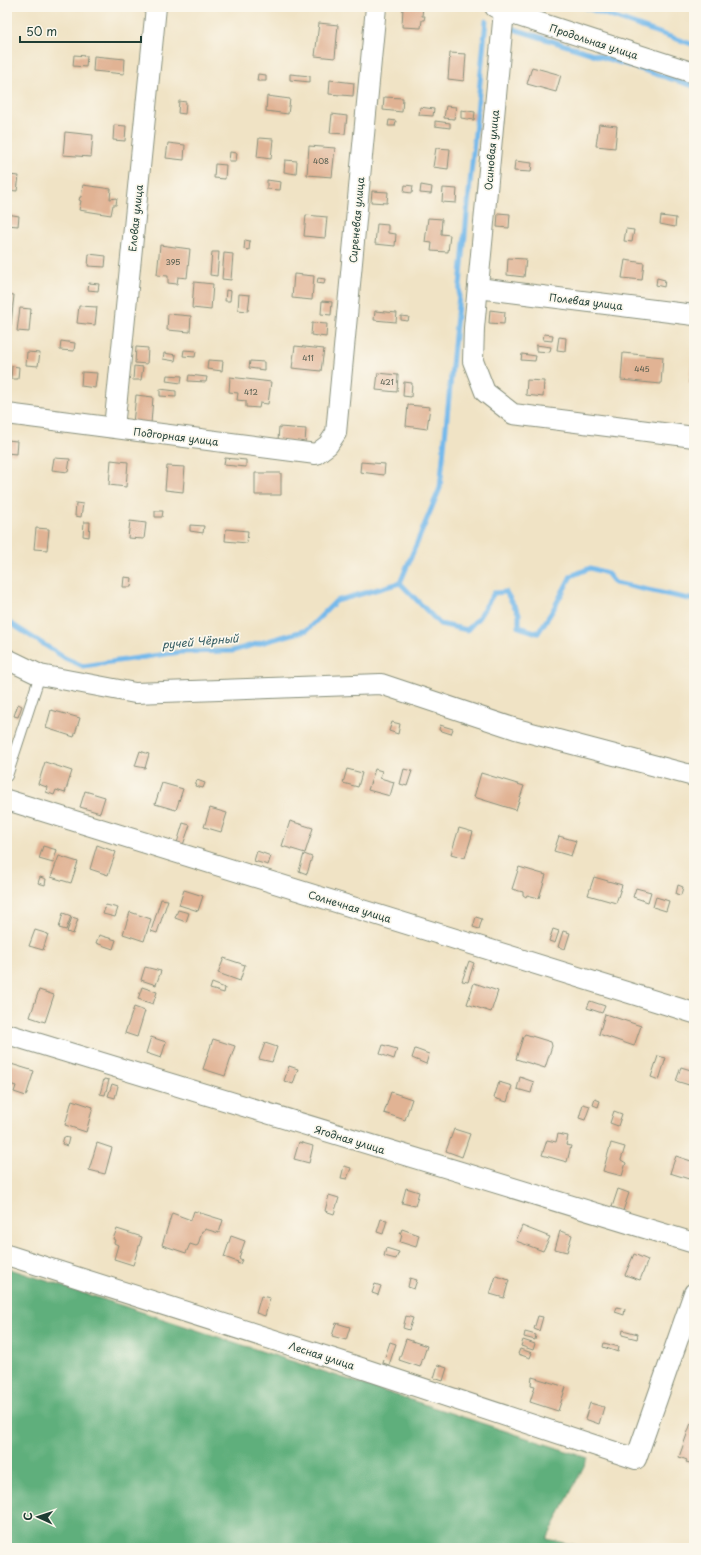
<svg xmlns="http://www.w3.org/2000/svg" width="701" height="1555" viewBox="0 0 701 1555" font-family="'Playpen Sans',sans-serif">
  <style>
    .forest { fill: #5eaf7b; stroke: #3e7658 }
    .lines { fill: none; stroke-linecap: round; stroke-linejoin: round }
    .stream { stroke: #74b9eb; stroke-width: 5 }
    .building { fill: #e1b394 }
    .lane-casing { stroke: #88907c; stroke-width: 12 }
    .street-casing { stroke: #88907c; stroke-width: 22 }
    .lane { stroke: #fff; stroke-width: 10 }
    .street { stroke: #fff; stroke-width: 20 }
    .labels { text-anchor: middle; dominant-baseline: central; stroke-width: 3.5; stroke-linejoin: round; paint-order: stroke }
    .number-label { font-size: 8px; fill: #505a4c }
    .street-label { font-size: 10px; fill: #1f3d34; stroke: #fbf7ec }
    .water-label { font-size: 11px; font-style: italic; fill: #345c62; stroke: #fbf7ec }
  </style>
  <rect width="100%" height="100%" fill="#fbf7ec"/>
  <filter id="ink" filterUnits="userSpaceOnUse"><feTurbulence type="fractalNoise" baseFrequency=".025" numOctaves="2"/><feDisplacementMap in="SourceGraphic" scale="8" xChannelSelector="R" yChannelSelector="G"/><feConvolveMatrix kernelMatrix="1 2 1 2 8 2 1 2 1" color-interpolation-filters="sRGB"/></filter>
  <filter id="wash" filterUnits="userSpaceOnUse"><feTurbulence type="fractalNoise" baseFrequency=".012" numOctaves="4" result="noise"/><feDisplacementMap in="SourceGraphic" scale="16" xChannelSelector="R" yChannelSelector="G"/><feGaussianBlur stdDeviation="0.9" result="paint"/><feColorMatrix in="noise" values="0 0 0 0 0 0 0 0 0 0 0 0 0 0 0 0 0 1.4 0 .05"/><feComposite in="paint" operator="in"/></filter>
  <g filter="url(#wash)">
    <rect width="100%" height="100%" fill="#f0e3c5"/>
    <path class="forest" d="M7,1268L588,1458L547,1539L588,1548H7Z"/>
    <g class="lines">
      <path class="stream" d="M584,7L694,45
        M514,29L694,86
        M400,583L440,488L486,21
        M7,621L65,658L83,666L180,652L232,651L307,630L336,601L400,583L440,624L467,630L479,617L494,593L506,592L519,614V627L538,633L553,610L571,576L590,568L607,573L615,583L694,600"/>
    </g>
    <g id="blocks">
      <path class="building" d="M403,7H423L422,16H425L424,20H422L421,28L402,27Z
        M319,23L338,25L335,58L315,56Z
        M450,53L466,54L464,81L448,79Z
        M74,55L87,56L86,67L73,66Z
        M94,56L125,59L124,74L93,71Z
        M532,67L561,75L556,92L527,84Z
        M258,74L266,75V81H257Z
        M290,74L310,76V82L290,80Z
        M330,80L354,83L353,96L329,94Z
        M267,96L290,99L288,114L266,111Z
        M384,97L403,98L402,112L383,110Z
        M179,101L186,102L185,114L178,113Z
        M446,106L456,107L454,119L444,118Z
        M420,107L434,109L433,116L419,115Z
        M461,110L475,112L474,120L461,118Z
        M332,114L347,116L345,134L330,133Z
        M389,120L396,121L395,126H388Z
        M435,121L450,123V128L435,126Z
        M599,124L617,126L615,148L596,146Z
        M114,125L126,126L125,141L113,140Z
        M65,132L93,135L91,157L63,155Z
        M259,138L273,139L271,159L257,157Z
        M168,143L185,145L184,160L166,158Z
        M309,146L335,148L332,177L307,175Z
        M436,148L450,149L448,169L433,167Z
        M230,152L237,153L236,161H229Z
        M285,160L297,161L296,174L284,172Z
        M515,161L532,163L531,172L514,171Z
        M215,164L226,165L225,179L214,178Z
        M8,175L19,176L17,191L7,190Z
        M267,180L281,182L280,190L267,189Z
        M83,185L111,189L110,199L117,198L116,205H113L111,215L79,210L81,201L79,200L80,197H81Z
        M405,185L413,186L412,193L404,192Z
        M421,185L432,187L431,194L420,193Z
        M443,188L457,189L456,203L442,202Z
        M372,191L388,192L387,203L371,202Z
        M498,213L510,214L509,228L497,227Z
        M7,214L19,216L18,226L7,225Z
        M306,215L327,217L325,238L304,236Z
        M661,216L676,218L675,227L660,224Z
        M428,218L442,219L441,234L450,235L448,252L431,251L432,243L425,242Z
        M377,224L388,225V233L396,234L395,246L375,244Z
        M626,229L634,230L632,242L624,241Z
        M245,240L250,241L249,250L244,249Z
        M160,245L190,249L187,278L178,277L177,284L168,283V276L157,275Z
        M212,252H219L217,276L210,275Z
        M224,253L233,254L231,280L222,279Z
        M89,254L106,256L105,267L88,266Z
        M508,258L526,259L524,277L507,275Z
        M625,260L644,263L642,280L622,278Z
        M294,274L314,276L312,300L292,298Z
        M318,278L325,279L324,284L317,283Z
        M657,278L665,280L664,287L656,285Z
        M194,282L213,284L211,310L192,308Z
        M89,283L99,284L98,291L88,290Z
        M226,290L231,291L230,301H225Z
        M7,294L14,295L11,325H7Z
        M239,294L250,295L248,311L238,310Z
        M322,301L332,302L331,315L321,314Z
        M79,306L97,307L95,325L77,323Z
        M20,308L31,309L29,332L17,331Z
        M490,310L505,312L504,324L489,323Z
        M375,311L397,313L396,322L374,320Z
        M168,314L191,316L190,332L167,330Z
        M401,316L409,317L408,321L401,320Z
        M312,323L327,324L326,337L311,335Z
        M544,334L553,335L552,341L543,340Z
        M559,337L566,338L565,351L557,350Z
        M61,341L75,343L74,351L60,350Z
        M536,345L551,347L550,352L536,351Z
        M295,346L324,349L321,371L292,368Z
        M136,347L148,348L147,364L135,363Z
        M184,350L196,351L195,357L183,356Z
        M27,352L40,353L38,366L26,365Z
        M164,353L176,355L175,361L163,359Z
        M623,353L663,357L661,384L621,380Z
        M522,354L536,356L535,361L521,360Z
        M692,355L694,356V383H689Z
        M208,360L223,361L222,371L207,369Z
        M250,361L264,362V370L249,368Z
        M12,366L19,367L18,379H11Z
        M134,366L143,367L141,380H133Z
        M82,372L97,373L95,388L81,386Z
        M378,373L398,375L397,392L376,390Z
        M167,375L182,376L181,383L166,381Z
        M189,375L207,377L206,382L188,381Z
        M230,377L271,382L268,404L260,403L259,408L246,407V401L237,400L238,393L229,392Z
        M527,380L544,381L543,397L526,395Z
        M404,382L412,383L411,397L403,396Z
        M160,389L176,391V397L160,396Z
        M136,395L153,397L151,424L133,423Z
        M408,405L430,407L427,429L406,426Z
        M279,427L306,429L305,443L278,440Z
        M7,440L17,441L16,454L7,453Z
        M54,458L70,459L68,472L52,470Z
        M225,458L246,460V467L224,465Z
        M111,460L128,462L126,487L109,485Z
        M361,462L385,464L384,475L360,472Z
        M167,466L185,467L183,492L165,490Z
        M255,473H281V495H255Z
        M76,503L83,504L81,517L75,516Z
        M155,511H163L162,517H155Z
        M130,521L146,523L144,539L128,538Z
        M84,522H90L89,537L83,536Z
        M190,525L204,526L203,533L190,531Z
        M36,528L49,529L47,550L34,549Z
        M226,529L248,531L247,543L225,541Z
        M124,577L132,578L131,587H123Z
        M18,704L22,706L18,717L14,716Z
        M51,710L80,718L74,737L46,728Z
        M392,722L400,724L398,734L389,731Z
        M440,725L453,729L451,734L439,730Z
        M140,751L149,754L145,768L135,766Z
        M45,762L72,771L65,793L56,790L54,795L46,792L47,787L38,784Z
        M347,769L362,773L358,787L343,783Z
        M375,769L382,771L380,778L394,782L390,796L368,790Z
        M404,769L412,771L407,786L400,784Z
        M481,773L524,786L516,810L474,797Z
        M197,780L205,783L203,788L195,786Z
        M162,783L183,789L176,810L155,804Z
        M85,791L105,797L100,813L80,807Z
        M210,808L227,813L221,832L204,827Z
        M290,821L313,828L305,853L282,846Z
        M183,823L190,825L183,845L177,843Z
        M459,828L473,832L465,858L451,854Z
        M559,836L576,841L571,856L554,851Z
        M97,845L116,852L108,875L90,869Z
        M43,846L57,850L53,863L39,859Z
        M257,851L271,856L268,865L254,861Z
        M304,854L312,857L307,874L299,871Z
        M59,856L78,862L71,883L51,877Z
        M519,867L546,875L539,898L527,895L526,897L523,895V892L512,889Z
        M40,877L46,879L45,885L38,883Z
        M594,877L622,885L616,903L588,895Z
        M678,885L683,887L681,895L676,894Z
        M636,888L651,892L648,902L633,897Z
        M184,890L203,896L198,911L179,905Z
        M656,897L669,901L666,911L653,907Z
        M161,899L168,900L157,933L151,931Z
        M106,905L118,908L115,917L103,914Z
        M178,910L189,913L186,922L175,918Z
        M130,912L151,919L144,941L123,934Z
        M63,913L71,916L66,930L59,928Z
        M72,917L78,919L73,934L67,932Z
        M476,917L482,919L479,929L473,927Z
        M553,929L559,931L555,943L549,941Z
        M35,930L48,934L43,950L29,946Z
        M563,931L570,933L565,949L558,947Z
        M99,935L116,940L113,949L96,943Z
        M224,958L245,965L240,981L218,973Z
        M469,961L474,963L468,982L462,981Z
        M145,967L161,971L156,985L141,980Z
        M212,983L225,988L224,993L210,989Z
        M474,983L498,991L491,1012L467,1004Z
        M142,987L157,992L153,1004L138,999Z
        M39,990L54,995L45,1022L30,1017Z
        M590,1001L605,1006L602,1013L587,1008Z
        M134,1007L145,1011L137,1037L125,1033Z
        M605,1014L641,1026L634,1046L599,1034Z
        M525,1034L551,1042L552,1046L545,1068L516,1059L523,1037Z
        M151,1037L166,1042L161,1058L146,1053Z
        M213,1039L235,1046L225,1076L203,1069Z
        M265,1043L277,1047L272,1062L259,1059Z
        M383,1045L397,1049L394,1059L380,1054Z
        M415,1049L429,1054L426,1064L412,1058Z
        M658,1056L666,1058L659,1080L651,1077Z
        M11,1064L34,1071L26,1096L14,1092L16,1086L7,1083V1075Z
        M289,1066L298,1069L293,1084L284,1081Z
        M681,1067L694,1071L689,1085L676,1081Z
        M520,1077L534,1082L531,1093L517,1089Z
        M104,1079L109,1080L105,1095L100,1094Z
        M499,1082L512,1086L507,1102L494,1098Z
        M112,1084L118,1086L115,1098L108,1096Z
        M391,1092L412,1099L405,1120L384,1113Z
        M595,1099L600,1101L598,1107L593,1105Z
        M72,1100L93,1107L86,1132L65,1125Z
        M583,1104L590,1106L585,1120L579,1118Z
        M614,1111L622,1114L618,1126L610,1123Z
        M454,1129L470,1134L462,1157L446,1151Z
        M558,1134L568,1136L566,1145L571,1146L567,1162L542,1155L547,1140L556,1142Z
        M64,1137L69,1138L67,1146L62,1144Z
        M299,1142L313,1146L309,1163L294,1159Z
        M97,1143L112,1148L105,1174L89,1170Z
        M611,1143L625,1147L621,1160L626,1163L622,1176L603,1171Z
        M676,1156L694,1162V1176L692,1180L670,1173Z
        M344,1166L351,1168L347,1179L341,1178Z
        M406,1188L419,1192L415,1206L402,1203Z
        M618,1189L629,1193L623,1211L612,1207Z
        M329,1195L339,1198L334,1214L325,1211Z
        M194,1211L223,1220L219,1233L205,1229L204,1231H202L198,1245L196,1246L190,1244L186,1253L162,1245L172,1213L191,1220Z
        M381,1219L387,1220L383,1234L377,1232Z
        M522,1226L550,1237L543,1251L516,1241Z
        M117,1229L142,1237L133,1265L114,1259L118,1245L114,1243L115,1240L113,1239Z
        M402,1229L419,1235L416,1247L400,1242L402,1235L400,1234Z
        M560,1231L572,1235L567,1252L555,1249Z
        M231,1236L245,1241L239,1258L242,1260L240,1264L237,1263L238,1262L224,1257Z
        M386,1248L399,1252L396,1259L384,1256Z
        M634,1254L648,1260L640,1280L625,1275Z
        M496,1276L509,1280L504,1298L490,1294Z
        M410,1278L417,1280L414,1289L408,1287Z
        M375,1284L381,1286L378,1295L372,1293Z
        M261,1296L270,1298L265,1316L256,1313Z
        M617,1307L625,1309L624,1315L615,1312Z
        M406,1316L413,1318L409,1330L403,1328Z
        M538,1316L543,1317L539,1331L534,1329Z
        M336,1323L350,1327L346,1340L332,1336Z
        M623,1330L638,1334L637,1339L622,1335Z
        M525,1332L536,1335L535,1340L524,1337Z
        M406,1339L427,1346L420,1367L399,1360Z
        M523,1340L535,1344L533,1350L521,1346Z
        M390,1342L396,1344L389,1365L383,1363Z
        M604,1343L619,1347L618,1352L603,1347Z
        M520,1349L532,1353L530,1358L518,1354Z
        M438,1365L447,1368L443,1381L434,1378Z
        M532,1377L566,1387L558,1411L530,1402L535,1386L531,1385Z
        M590,1403L604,1407L599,1424L585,1419Z
        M691,1423L694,1424V1464L686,1462L687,1460L679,1457Z"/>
    </g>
  </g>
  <g filter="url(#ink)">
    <use href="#blocks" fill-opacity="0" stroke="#88907c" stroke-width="1"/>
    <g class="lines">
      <defs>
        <path id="lane" d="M7,776L40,675"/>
        <path id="street" d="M495,7L503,11L694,73
          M504,11L474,328L473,361L485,392L513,414L694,437
          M478,288L694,315
          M7,414L316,454L328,445L336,433L376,7
          M114,428L156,7
          M7,659L40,675L135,693L381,684L516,729L694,776
          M7,800L694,1013
          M7,1034L694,1243
          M7,1255L340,1361L636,1459L694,1293"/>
      </defs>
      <use href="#lane" class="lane-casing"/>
      <use href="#street" class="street-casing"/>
      <use href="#lane" class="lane"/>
      <use href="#street" class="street"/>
    </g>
  </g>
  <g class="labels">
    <g class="number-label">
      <text x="321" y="161">408</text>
      <text x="173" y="262">395</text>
      <text x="308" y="358">411</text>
      <text x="642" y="369">445</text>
      <text x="387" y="382">421</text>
      <text x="251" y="392">412</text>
    </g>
    <g class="street-label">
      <text transform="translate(594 41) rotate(18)">Продольная улица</text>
      <text transform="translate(491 150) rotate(-85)">Осиновая улица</text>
      <text transform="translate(135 218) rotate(-84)">Еловая улица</text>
      <text transform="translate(356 220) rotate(-85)">Сиреневая улица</text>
      <text transform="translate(586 301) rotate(7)">Полевая улица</text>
      <text transform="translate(176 436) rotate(7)">Подгорная улица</text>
      <text transform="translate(350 906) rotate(17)">Солнечная улица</text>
      <text transform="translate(350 1139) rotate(17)">Ягодная улица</text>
      <text transform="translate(322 1355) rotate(18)">Лесная улица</text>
    </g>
    <g class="water-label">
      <text transform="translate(200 641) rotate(-5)">ручей Чёрный</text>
    </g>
  </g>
  <rect width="701" height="1555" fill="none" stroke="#fbf7ec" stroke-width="24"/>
  <g transform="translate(38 1517) rotate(273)" stroke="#fbf7ec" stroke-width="3" paint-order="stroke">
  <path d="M0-3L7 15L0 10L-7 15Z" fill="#1f3d34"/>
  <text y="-6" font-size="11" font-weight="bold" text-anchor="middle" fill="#1f3d34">С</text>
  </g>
  <path d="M20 36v6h121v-6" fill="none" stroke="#1f3d34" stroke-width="2"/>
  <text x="26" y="36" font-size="12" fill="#1f3d34" stroke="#fbf7ec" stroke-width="3" paint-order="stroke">50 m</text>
</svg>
